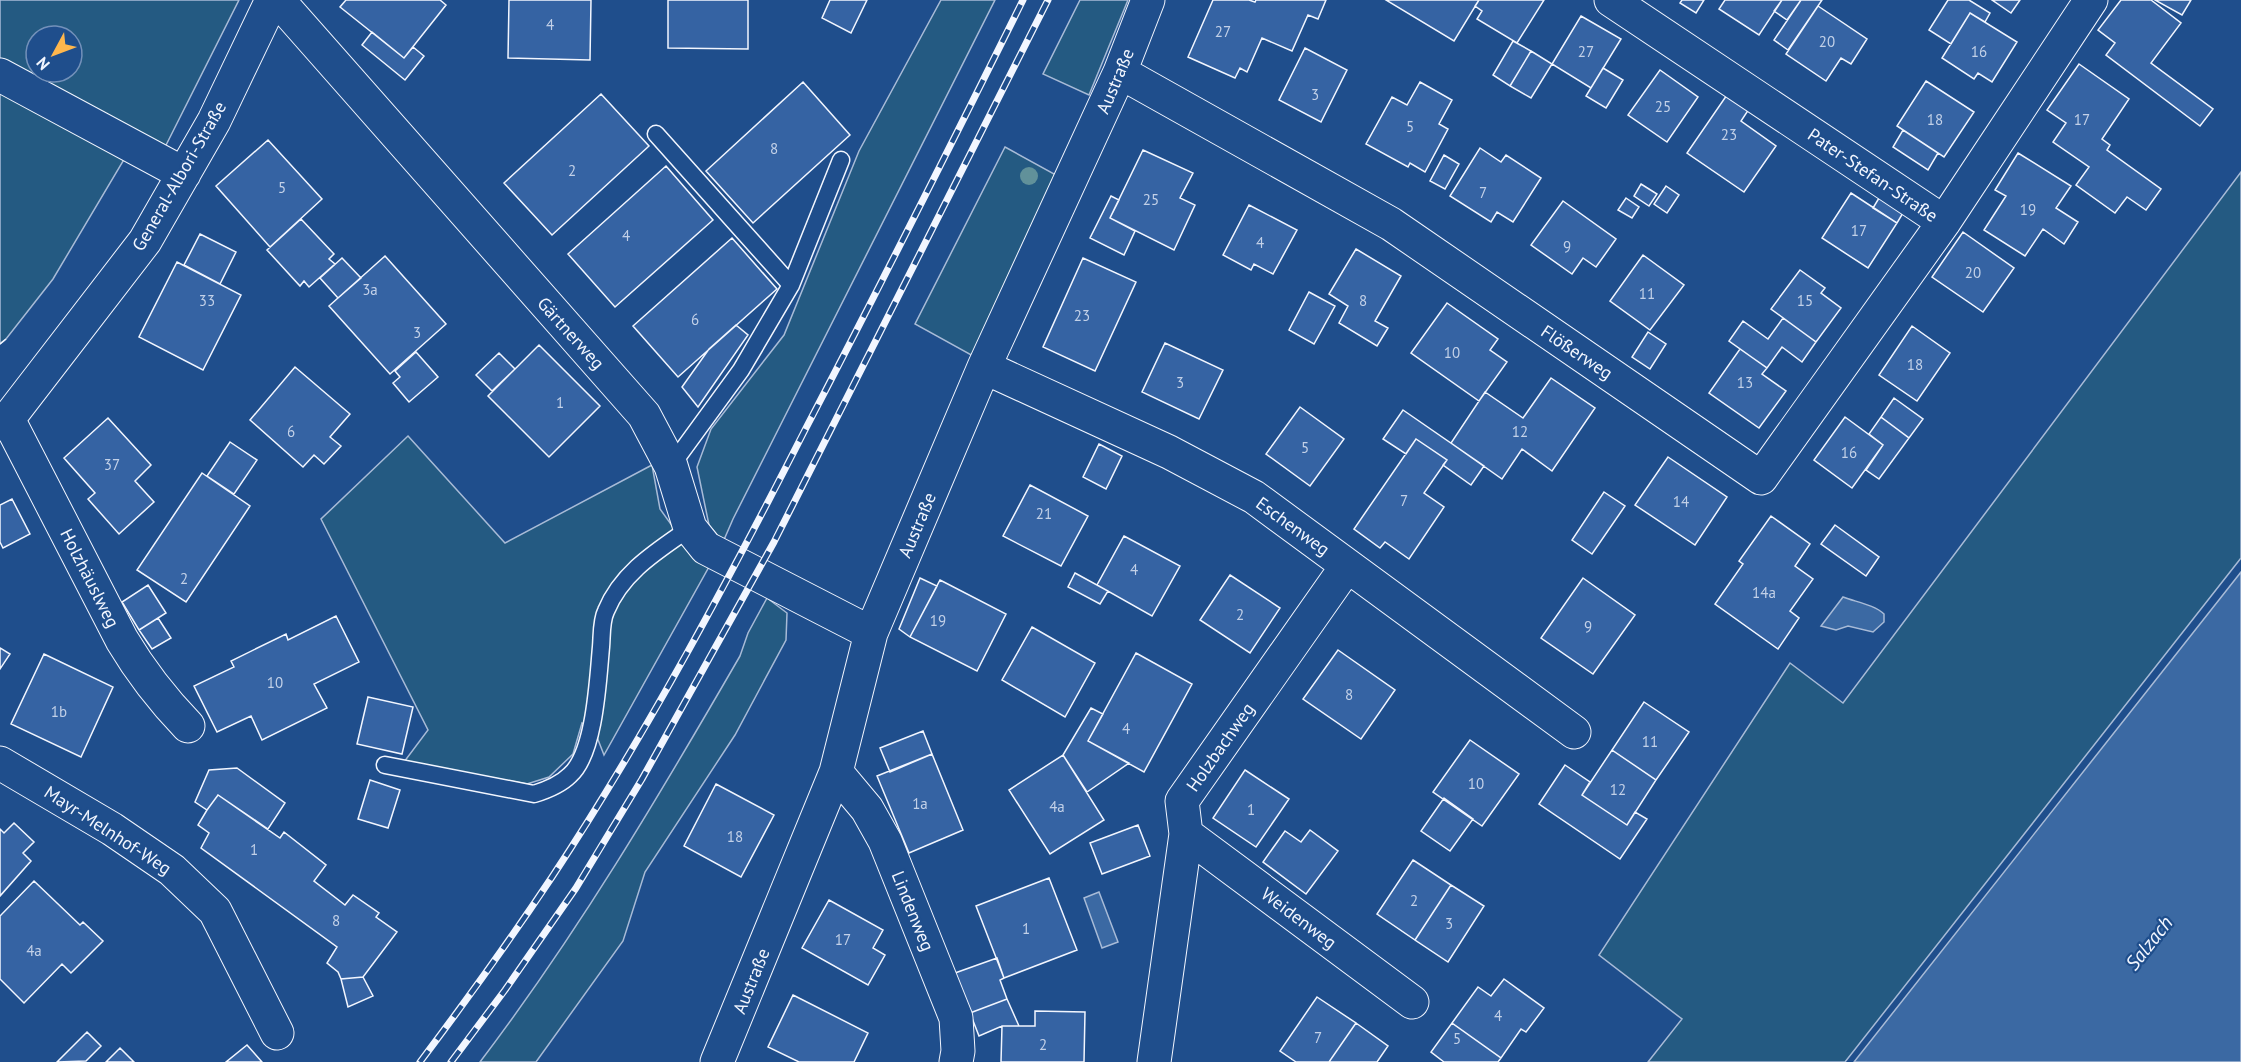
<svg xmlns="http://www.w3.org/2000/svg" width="2241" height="1062" viewBox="0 0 2241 1062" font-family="'PT Sans',sans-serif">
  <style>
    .green { fill: #245a82; stroke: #a8bbd7; stroke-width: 1.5; fill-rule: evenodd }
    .water { fill: #3b69a3; stroke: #a8bbd7; stroke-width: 1.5 }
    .building { fill: #3563a3; stroke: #f2f6ff; stroke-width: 1.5 }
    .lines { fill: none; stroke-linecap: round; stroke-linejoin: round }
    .service-casing { stroke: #f2f6ff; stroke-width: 19 }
    .minor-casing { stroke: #f2f6ff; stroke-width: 35 }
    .service { stroke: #1f4e8c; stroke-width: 16 }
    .minor { stroke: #1f4e8c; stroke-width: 33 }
    .rail-casing { stroke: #f2f6ff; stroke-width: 7 }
    .rail { stroke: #1f4e8c; stroke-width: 4.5; stroke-dasharray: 14; stroke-linecap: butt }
    .fence { stroke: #f2f6ff; stroke-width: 1.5; stroke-dasharray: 8 3; stroke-linecap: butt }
    .tree { fill: #61919a }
    .labels { text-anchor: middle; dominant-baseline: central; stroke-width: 4.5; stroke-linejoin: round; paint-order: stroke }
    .number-label { font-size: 15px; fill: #c3d1e8 }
    .street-label { font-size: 18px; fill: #f2f6ff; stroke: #1f4e8c }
    .water-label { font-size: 20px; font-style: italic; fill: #f2f6ff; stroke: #1f4e8c }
  </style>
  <rect width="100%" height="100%" fill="#1f4e8c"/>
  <path class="green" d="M0,0H239L152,173L126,156L53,279L6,339L0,344ZM36,36H72V72H36Z
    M941,0H995L733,519L723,542L709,525L697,467L711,429L784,335L859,151Z
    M1080,0H1128L1089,95L1043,74Z
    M1005,147L1056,175L973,356L915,324Z
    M2241,172V558L1845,1062H1648L1682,1019L1599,955L1790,663L1843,703Z
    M408,436L505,543L652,465L660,509L693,555L710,565L604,755L595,732L582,723L573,754L549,777L527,784L404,762L428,730L321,519Z
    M767,598L787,613L786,640L735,735L645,872L623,941L536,1062H480C578,933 659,796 740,656L748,633Z"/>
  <path class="water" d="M2241,572V1062H1854Z
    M1843,597C1856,602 1875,605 1884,614V622L1873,632L1848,626L1836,630L1821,626Z
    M1099,892L1118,942L1102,948L1084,898Z"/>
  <path class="building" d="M346,0H440L446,5L404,58L340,7Z
    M509,0H591L590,60L508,58Z
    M668,0H748V49L668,48Z
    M830,0H867L851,33L822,18Z
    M1213,0H1249L1255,2L1256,0H1326L1318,19L1308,15L1292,51L1262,38L1247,72L1240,68L1235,78L1188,57Z
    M1386,0H1479L1454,41Z
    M1479,0H1544L1517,43L1477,19L1482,11L1475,6Z
    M1682,0H1704L1696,13L1680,3Z
    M1725,0H1782L1759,35L1719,9Z
    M1782,0H1801L1787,20L1774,11Z
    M1801,0H1822L1788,50L1774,40Z
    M1948,0H1969L1990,13L1985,22L1970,13L1951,44L1929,30Z
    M1992,0H2020L2011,13Z
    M2121,0H2151L2181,23L2151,63L2213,109L2200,126L2106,55L2115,43L2098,30Z
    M2155,0H2191L2182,15Z
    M1818,6L1867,39L1851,64L1841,58L1826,81L1786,54Z
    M1970,13L2017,42L1992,82L1978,73L1974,79L1942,58Z
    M1581,16L1621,39L1591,88L1552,64Z
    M372,32L404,58L413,47L424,56L405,80L362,45Z
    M1513,41L1531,51L1510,86L1493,75Z
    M1305,48L1347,70L1321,122L1279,100Z
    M1531,51L1552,64L1531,98L1510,86Z
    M2079,64L2129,99L2102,139L2110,145L2107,150L2161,189L2146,210L2127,197L2115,213L2076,185L2089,167L2053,142L2066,123L2047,110Z
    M1603,68L1623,80L1606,108L1586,96Z
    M1660,70L1698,97L1667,142L1628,115Z
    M1926,81L1974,112L1944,157L1897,126Z
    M803,82L850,135L753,223L706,171Z
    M1420,82L1452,100L1439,124L1448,129L1425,172L1410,163L1408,167L1366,144L1392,97L1407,105Z
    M1731,89L1753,103L1741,121L1776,146L1744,192L1687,153Z
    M601,94L649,146L552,235L504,183Z
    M1903,130L1938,153L1928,170L1893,147Z
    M268,140L322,199L270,247L216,186Z
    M1480,148L1501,162L1506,155L1541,178L1513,222L1497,212L1491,222L1450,196Z
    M1143,150L1193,173L1180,198L1195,205L1174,250L1110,218Z
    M2018,153L2071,186L2056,208L2078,222L2064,244L2043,229L2025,256L1984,230L2006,196L1995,190Z
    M1444,155L1459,164L1445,189L1430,181Z
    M666,166L713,220L615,307L568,254Z
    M1641,184L1657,194L1649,206L1634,196Z
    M1666,186L1679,195L1667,213L1654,204Z
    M1851,193L1897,223L1868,268L1822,238Z
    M1882,193L1906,208L1897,223L1873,208Z
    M1111,196L1119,200L1110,218L1135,231L1124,255L1090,238Z
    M1626,198L1639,207L1632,218L1618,210Z
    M1563,201L1616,239L1596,267L1583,258L1572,274L1531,245Z
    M1249,205L1297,230L1273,274L1254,264L1251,270L1223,255Z
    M301,219L334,254L329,259L335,264L309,287L304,281L300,286L267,250Z
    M1963,232L2014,268L1983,312L1932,277Z
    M200,234L236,252L220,284L184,265Z
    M732,238L777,289L678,377L633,326Z
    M1356,249L1401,276L1375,321L1388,328L1377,346L1339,323L1348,306L1329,294Z
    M1643,255L1684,285L1650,330L1610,301Z
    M385,256L446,324L390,374L329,306Z
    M342,258L361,278L338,298L320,278Z
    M1083,258L1136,282L1095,371L1043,347Z
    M177,262L241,295L203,370L139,337Z
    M1800,270L1825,288L1821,293L1841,308L1816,342L1771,309Z
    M1309,292L1335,306L1314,344L1289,330Z
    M1447,303L1498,339L1490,350L1507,362L1479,401L1411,353Z
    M1783,318L1816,342L1802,362L1782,347L1767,368L1729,341L1743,321L1768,339Z
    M736,325L748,335L698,407L682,387L709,349Z
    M1912,326L1950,353L1917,401L1879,375Z
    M1648,332L1666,344L1650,369L1632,357Z
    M1165,343L1223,370L1199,419L1142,392Z
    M539,345L600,406L549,457L488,396Z
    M1740,349L1767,368L1762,374L1786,391L1759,428L1709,393Z
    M416,352L438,377L409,402L393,383L400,377L395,371Z
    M499,353L515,369L492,391L476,375Z
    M295,367L350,414L330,437L341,446L324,464L314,455L303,467L250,420Z
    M1551,378L1595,408L1552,471L1522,449L1502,479L1451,443L1485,392L1523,418Z
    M1894,398L1923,419L1909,438L1881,417Z
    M1300,407L1344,439L1310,486L1266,454Z
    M1403,410L1484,466L1471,485L1443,465L1447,460L1416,439L1406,454L1383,439Z
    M1845,417L1883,445L1852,488L1814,460Z
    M1881,417L1909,438L1879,479L1866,470L1883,445L1869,434Z
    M108,418L151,465L135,481L154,502L119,534L88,499L95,493L64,458Z
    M1416,439L1447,460L1424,493L1444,507L1409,559L1385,542L1380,548L1354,529Z
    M230,442L257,460L234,494L207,476Z
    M1099,444L1122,456L1106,489L1083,477Z
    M1668,457L1727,497L1695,545L1635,505Z
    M202,473L250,506L186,602L137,570Z
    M1030,485L1088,516L1061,566L1003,536Z
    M1604,492L1625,506L1592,554L1572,540Z
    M12,499L30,534L3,548L0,542V505Z
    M1771,516L1810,544L1795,566L1813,579L1790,611L1799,618L1778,649L1715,604L1743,564L1739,561Z
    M1835,525L1879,557L1866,576L1821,544Z
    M1124,536L1180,566L1152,616L1097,585Z
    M1075,573L1108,591L1100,604L1068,587Z
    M1230,575L1280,608L1250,653L1200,620Z
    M920,578L937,586L910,637L899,629Z
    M1583,578L1635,615L1593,674L1541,638Z
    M940,580L1006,614L977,671L910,637Z
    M148,585L166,613L139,630L122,602Z
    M336,616L359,662L314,684L327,708L262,740L251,716L217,732L194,686L234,667L231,661L286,634L288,640Z
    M158,618L171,638L152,649L139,630Z
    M1032,627L1095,663L1065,717L1002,680Z
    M0,648L10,654L0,669Z
    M1338,650L1395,690L1361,739L1303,699Z
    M1136,653L1192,684L1144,772L1088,741Z
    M44,654L113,687L81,757L11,724Z
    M368,697L413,707L402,754L357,744Z
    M1644,702L1689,732L1656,780L1612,750Z
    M1091,708L1103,714L1088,741L1129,763L1087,792L1063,755Z
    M923,731L932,754L890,772L880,748Z
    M1470,740L1519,774L1482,826L1433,792Z
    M1612,750L1656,780L1627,825L1582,795Z
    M932,754L963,830L909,853L877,776Z
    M1063,755L1104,820L1050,854L1009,790Z
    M1565,765L1590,782L1582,795L1627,825L1635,812L1647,819L1620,859L1539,804Z
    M237,768L285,803L268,829L218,795L207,810L195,802L209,770Z
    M1245,770L1289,799L1256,847L1213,818Z
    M370,780L400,790L388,828L358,819Z
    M716,784L774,815L741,877L684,846Z
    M218,795L280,838L284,832L326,865L314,881L345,905L353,895L379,913L376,917L397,932L363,977L341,979L338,972L327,963L337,947L201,848L209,833L198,825L207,810Z
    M1444,798L1473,819L1450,851L1421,831Z
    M14,823L34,842L23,853L31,861L0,896V829L4,833Z
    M1138,825L1150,856L1102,874L1090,843Z
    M1310,830L1338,851L1306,894L1263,862L1285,831L1301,842Z
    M1413,860L1451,885L1415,940L1377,914Z
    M1049,878L1077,950L1004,978L976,906Z
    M34,881L80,925L83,922L103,941L71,973L62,964L24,1003L0,979V916Z
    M1451,885L1484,906L1448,962L1415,940Z
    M829,900L883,930L873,948L885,955L868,985L802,948Z
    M997,958L1004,978L1000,980L1007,999L970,1013L955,973Z
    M363,977L373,996L348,1007L341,979Z
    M1504,979L1544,1008L1526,1032L1521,1029L1501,1058L1452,1023L1478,987L1491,996Z
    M793,995L868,1033L854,1062H799L768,1047Z
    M1317,997L1356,1023L1329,1062H1296L1280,1051Z
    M1007,999L1019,1026H1002L979,1036L970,1013Z
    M1035,1011L1085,1012L1084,1062H1001L1002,1026H1035Z
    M1356,1023L1388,1046L1377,1062H1329Z
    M1452,1023L1501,1058L1498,1062H1444L1431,1052Z
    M87,1032L101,1046L86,1061L57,1062Z
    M247,1045L262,1062H226Z
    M120,1048L134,1062H106Z"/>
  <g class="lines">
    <defs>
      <path id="service" d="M656,134L791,285
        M671,466L741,370L791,285L841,160
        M385,765L534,794C547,790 560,785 570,775C595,753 598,679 601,647C602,636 601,621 606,611C622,572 657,551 690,528"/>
      <path id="minor" d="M278,0L644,415L671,466L690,528L706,548L871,633
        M1611,0L1944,222
        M1120,72L1391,224L1761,478L1944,222L2091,0
        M0,75L184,174
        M984,367L1169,452L1254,497L1574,732
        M8,419L122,640C141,672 162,699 188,726
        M0,424L8,419L145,241L214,121L272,0
        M0,763L112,829L172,870L215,911L277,1033
        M836,772L867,809L885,841L956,1018L958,1051L956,1062
        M1186,834L1412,1002
        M717,1062L836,772L871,633L984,367L1120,72L1148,0
        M1154,1062L1186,834L1182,801L1347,566"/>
    </defs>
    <use href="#service" class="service-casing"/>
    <use href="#minor" class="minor-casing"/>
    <use href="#service" class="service"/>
    <use href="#minor" class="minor"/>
    <defs>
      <path id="rail" d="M420,1062C466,1001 510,940 552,877C646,735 729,579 806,428C880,286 952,143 1023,0
        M451,1062L505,990L576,888L642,779L774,542L1048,0"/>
    </defs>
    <use href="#rail" class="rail-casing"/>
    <use href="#rail" class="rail"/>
    <path class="fence" d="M0,344L6,339"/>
  </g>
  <circle class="tree" cx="1029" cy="176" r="9"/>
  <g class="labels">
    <g class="number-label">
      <text x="550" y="24">4</text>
      <text x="1223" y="31">27</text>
      <text x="1827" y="41">20</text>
      <text x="1586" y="51">27</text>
      <text x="1979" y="51">16</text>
      <text x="1315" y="94">3</text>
      <text x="1663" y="106">25</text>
      <text x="1935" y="119">18</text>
      <text x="2082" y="119">17</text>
      <text x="1410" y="126">5</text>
      <text x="1729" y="134">23</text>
      <text x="774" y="148">8</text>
      <text x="572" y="170">2</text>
      <text x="282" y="187">5</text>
      <text x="1483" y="192">7</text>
      <text x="1151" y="199">25</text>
      <text x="2028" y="209">19</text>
      <text x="1859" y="230">17</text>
      <text x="626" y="235">4</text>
      <text x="1260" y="242">4</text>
      <text x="1567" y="246">9</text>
      <text x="1973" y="272">20</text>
      <text x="370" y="289">3a</text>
      <text x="1647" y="293">11</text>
      <text x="207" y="300">33</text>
      <text x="1363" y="300">8</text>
      <text x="1805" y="300">15</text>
      <text x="1082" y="315">23</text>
      <text x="695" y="319">6</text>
      <text x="417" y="332">3</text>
      <text x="1452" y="352">10</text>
      <text x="1915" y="364">18</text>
      <text x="1180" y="382">3</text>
      <text x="1745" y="382">13</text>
      <text x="560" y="402">1</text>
      <text x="291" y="431">6</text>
      <text x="1520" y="431">12</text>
      <text x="1305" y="447">5</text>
      <text x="1849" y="452">16</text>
      <text x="112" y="464">37</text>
      <text x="1404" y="500">7</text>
      <text x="1681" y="501">14</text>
      <text x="1044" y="513">21</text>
      <text x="1134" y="569">4</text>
      <text x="184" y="578">2</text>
      <text x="1764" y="592">14a</text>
      <text x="1240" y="614">2</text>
      <text x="938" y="620">19</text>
      <text x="1588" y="626">9</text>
      <text x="275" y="682">10</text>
      <text x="1349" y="694">8</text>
      <text x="59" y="711">1b</text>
      <text x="1126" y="728">4</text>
      <text x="1650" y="741">11</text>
      <text x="1476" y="783">10</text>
      <text x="1618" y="789">12</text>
      <text x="920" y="803">1a</text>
      <text x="1057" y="806">4a</text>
      <text x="1251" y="809">1</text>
      <text x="735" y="836">18</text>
      <text x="254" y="849">1</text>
      <text x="1414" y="900">2</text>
      <text x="336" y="920">8</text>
      <text x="1449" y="923">3</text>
      <text x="1026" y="928">1</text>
      <text x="843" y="939">17</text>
      <text x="34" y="950">4a</text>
      <text x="1498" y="1015">4</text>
      <text x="1318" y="1037">7</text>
      <text x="1457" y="1038">5</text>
      <text x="1043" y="1044">2</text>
    </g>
    <g class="street-label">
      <text transform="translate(1115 81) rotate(-67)">Austraße</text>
      <text transform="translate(1873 175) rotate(34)">Pater-Stefan-Straße</text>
      <text transform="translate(179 176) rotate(-60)">General-Albori-Straße</text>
      <text transform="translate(571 333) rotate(48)">Gärtnerweg</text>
      <text transform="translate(1577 352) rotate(34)">Flößerweg</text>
      <text transform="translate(917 525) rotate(-67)">Austraße</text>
      <text transform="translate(1293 526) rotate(36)">Eschenweg</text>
      <text transform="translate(90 578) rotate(63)">Holzhäuslweg</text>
      <text transform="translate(1220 747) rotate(-55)">Holzbachweg</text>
      <text transform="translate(108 830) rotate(33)">Mayr-Melnhof-Weg</text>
      <text transform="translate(913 911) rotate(68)">Lindenweg</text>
      <text transform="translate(1299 918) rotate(37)">Weidenweg</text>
      <text transform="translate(751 981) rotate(-68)">Austraße</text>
    </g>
    <g class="water-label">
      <text transform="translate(2149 943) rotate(-52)">Salzach</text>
    </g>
  </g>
  <g transform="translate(54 54) rotate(229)"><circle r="28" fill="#1f4e8c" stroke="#7391ba" stroke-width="1.5"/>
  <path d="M0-4.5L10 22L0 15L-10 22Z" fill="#ffb74d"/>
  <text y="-9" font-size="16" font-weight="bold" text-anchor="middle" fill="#f2f6ff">N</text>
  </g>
</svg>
